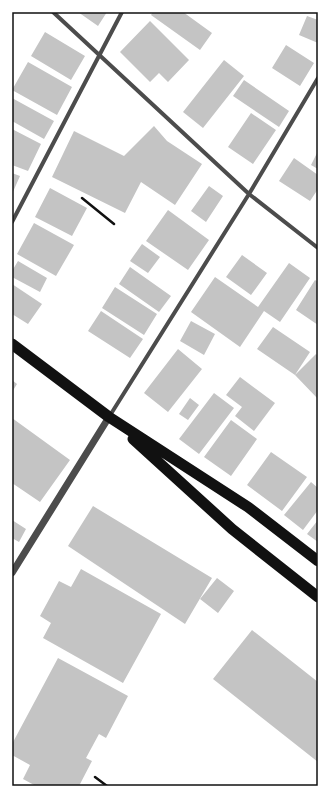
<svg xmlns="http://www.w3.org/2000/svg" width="330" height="798" viewBox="0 0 330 798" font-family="'Work Sans',sans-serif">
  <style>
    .building { fill: #c4c4c4 }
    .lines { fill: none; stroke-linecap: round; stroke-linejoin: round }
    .path { stroke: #111; stroke-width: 2.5 }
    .minor { stroke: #4c4c4c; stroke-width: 4 }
    .tertiary { stroke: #4c4c4c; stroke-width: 7 }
    .trunk { stroke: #111; stroke-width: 11 }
    .neatline { fill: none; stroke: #111; stroke-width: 1.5 }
  </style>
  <rect width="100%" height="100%" fill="#fff"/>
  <path class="building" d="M78,12H107L98,26Z
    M153,12H183L212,33L200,50L151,15Z
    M307,16L318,20V43L299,35Z
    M150,21L189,60L168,82L159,73L150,82L120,52Z
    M45,32L85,56L71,80L31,56Z
    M286,45L314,63L300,86L272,68Z
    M224,60L244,76L203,128L183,112Z
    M28,62L72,87L57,115L12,90Z
    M244,80L289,111L279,127L233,96Z
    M12,98L54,121L44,139L12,121Z
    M251,113L276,130L253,164L228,147Z
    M154,126L167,141L202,164L175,205L141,182L125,213L52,177L74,131L124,156Z
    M12,129L41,144L28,171L12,165Z
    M318,151V169L311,165Z
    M294,158L318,175V189L310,201L279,181Z
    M12,173L20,176L12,194Z
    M209,186L223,196L206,222L191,211Z
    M50,188L87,208L72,236L35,217Z
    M168,210L209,240L188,270L146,241Z
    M34,223L74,245L56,276L17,254Z
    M142,244L160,257L148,273L130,261Z
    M242,255L267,273L251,295L226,277Z
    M18,261L47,278L40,292L12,277V271Z
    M289,263L310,278L280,322L264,311L240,347L191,312L215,277L258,307Z
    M130,267L171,296L159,312L119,284Z
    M315,280L318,282V325L296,310Z
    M12,284L42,304L28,324L12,314Z
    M115,287L157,314L144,335L102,308Z
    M101,311L143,339L130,358L88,331Z
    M191,321L215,334L204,355L180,341Z
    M273,327L310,352L295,375L316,354L318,356V399L295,375L257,349Z
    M178,349L202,369L168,412L144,393Z
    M240,377L275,403L254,431L235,416L242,407L226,395Z
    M12,380L17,384L12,392Z
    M214,393L234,408L199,454L179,439Z
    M190,398L199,405L188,420L179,414Z
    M12,418L70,460L40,502L12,483Z
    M231,420L257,439L231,476L204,457Z
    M271,452L307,477L282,511L247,485Z
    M311,482L318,488V510L303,530L284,515Z
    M93,506L212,578L185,624L68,546Z
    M12,520L26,529L19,542L12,538Z
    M318,520V542L307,534Z
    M81,569L161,614L123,683L43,638L51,623L40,616L59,581L71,587Z
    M217,578L234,591L218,613L200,599Z
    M252,630L318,682V762L213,679Z
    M58,658L128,696L106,738L99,734L86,758L92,761L79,786H36L23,779L30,765L12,755V744Z"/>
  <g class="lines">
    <path class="path" d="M82,198L114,224
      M95,777L107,786"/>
    <path class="minor" d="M53,12L249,194L318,248
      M12,222L122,12
      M109,417L249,194L318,78"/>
    <path class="tertiary" d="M12,573L109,417"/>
    <path class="trunk" d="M12,344L109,417L248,507L318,561
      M133,439L232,529L318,597"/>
  </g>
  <rect width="330" height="798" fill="none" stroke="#ffffff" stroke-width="26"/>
  <rect x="13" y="13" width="304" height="772" class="neatline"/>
</svg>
